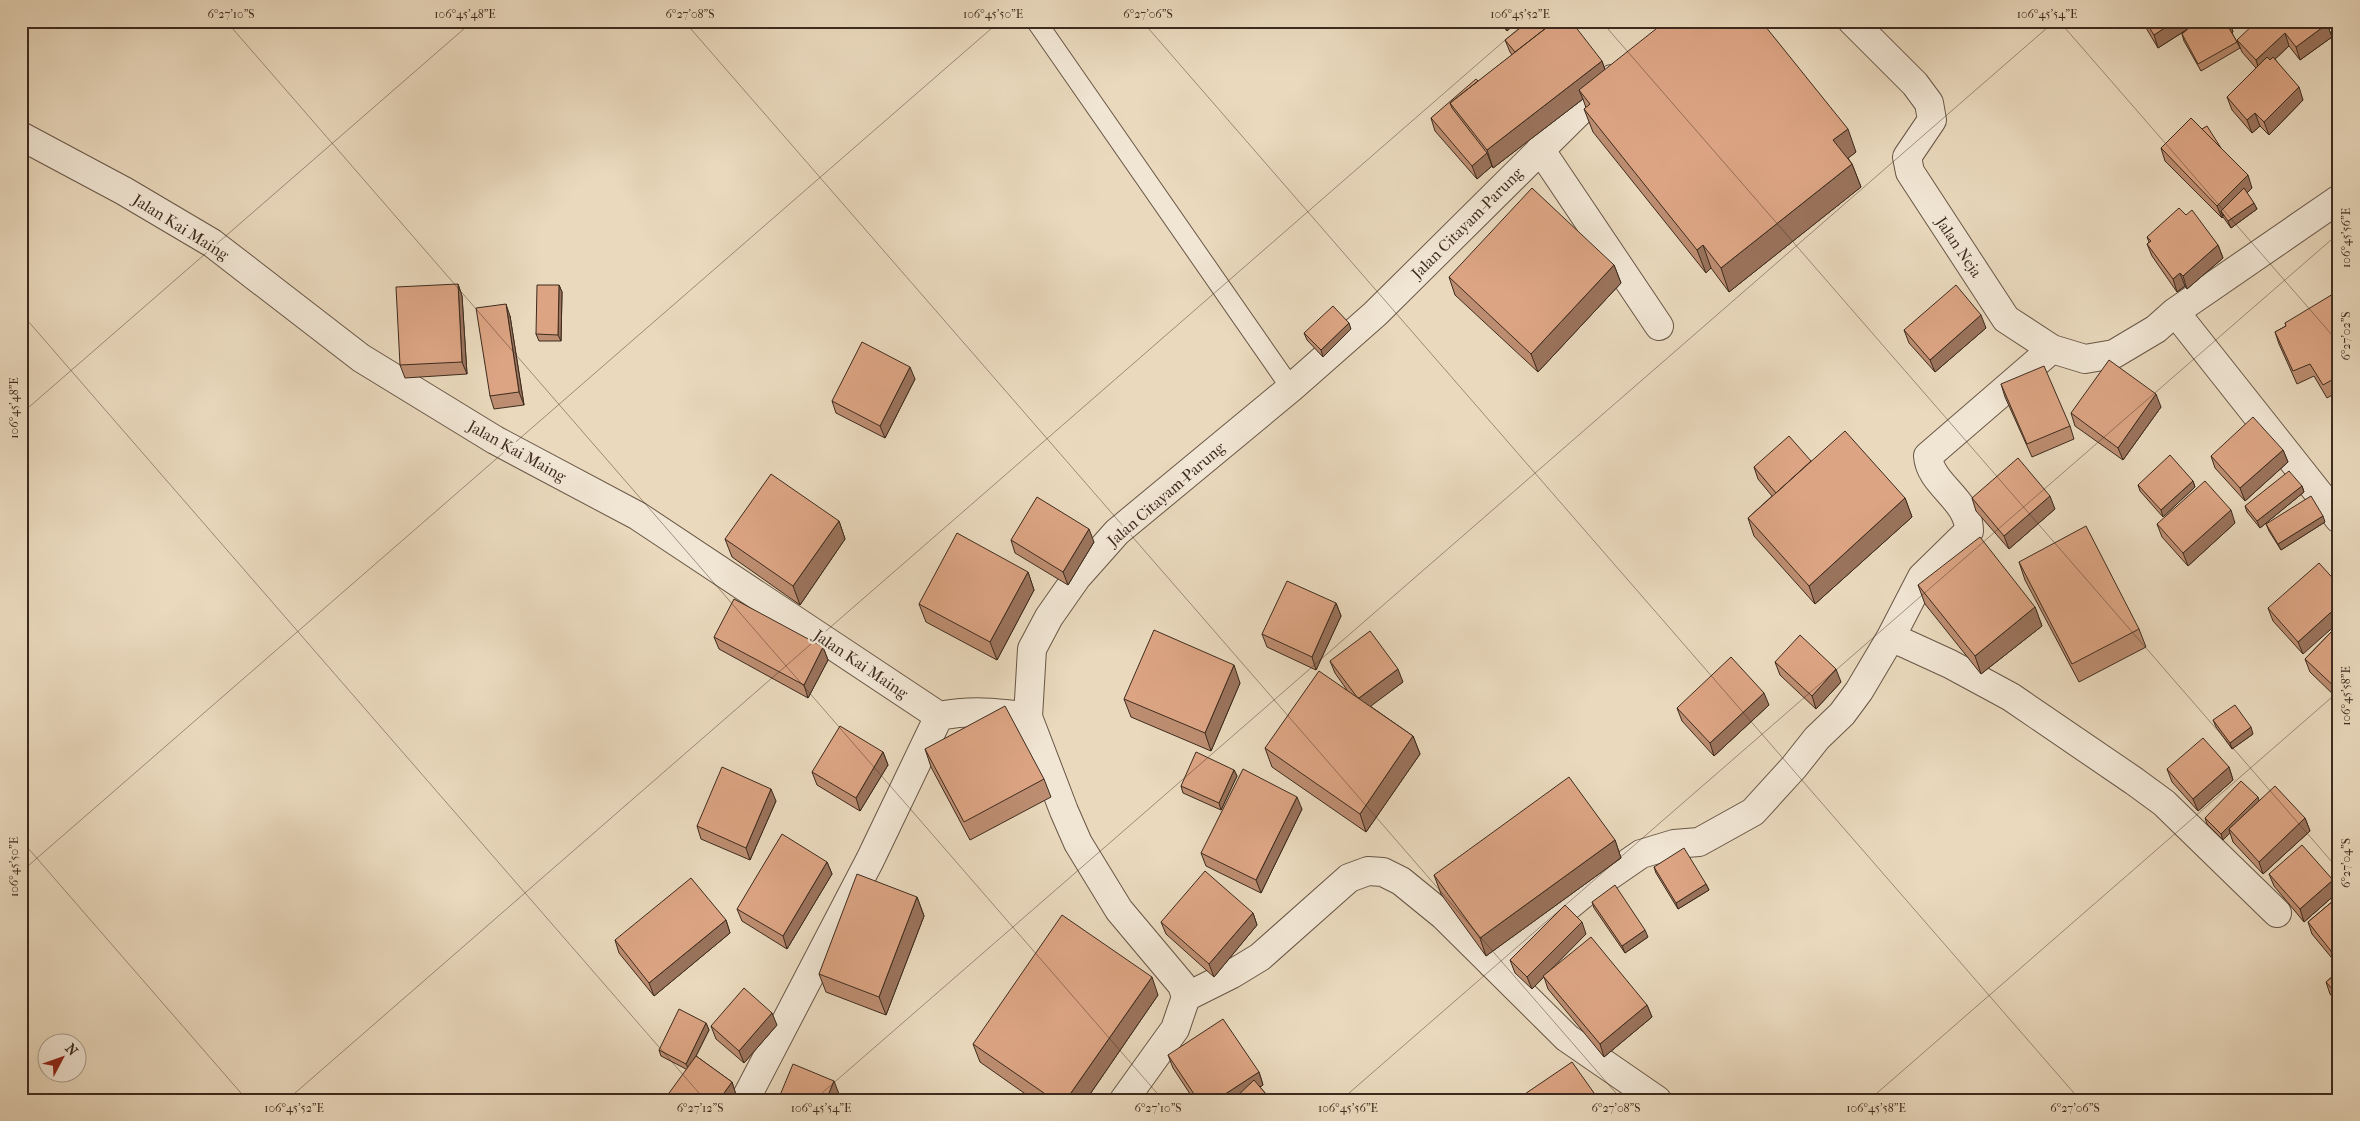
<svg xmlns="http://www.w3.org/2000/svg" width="2360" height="1121" viewBox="0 0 2360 1121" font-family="'IM FELL French Canon',serif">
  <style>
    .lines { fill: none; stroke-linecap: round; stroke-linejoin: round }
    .lane-casing { stroke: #685646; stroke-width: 21 }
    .street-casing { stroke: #685646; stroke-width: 30 }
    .lane { stroke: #f1e6d4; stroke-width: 19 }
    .street { stroke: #f1e6d4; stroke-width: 28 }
    .wall { fill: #bd8d71; stroke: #3d2b1e }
    .shaded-wall { fill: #9a735c; stroke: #3d2b1e }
    .building { fill: #dca483; stroke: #3d2b1e }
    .ticks { fill: none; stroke: #3d2b1e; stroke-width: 1; stroke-opacity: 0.45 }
    .labels { text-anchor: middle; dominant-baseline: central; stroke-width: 5; stroke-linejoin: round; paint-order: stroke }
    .street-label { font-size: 16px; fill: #3d2b1e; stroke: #f1e6d4 }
    .neatline { fill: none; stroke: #3d2b1e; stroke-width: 2 }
    .ticks-label { font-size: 12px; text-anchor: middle; fill: #3d2b1e }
  </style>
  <rect width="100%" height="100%" fill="#ead9bd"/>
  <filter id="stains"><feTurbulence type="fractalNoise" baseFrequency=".004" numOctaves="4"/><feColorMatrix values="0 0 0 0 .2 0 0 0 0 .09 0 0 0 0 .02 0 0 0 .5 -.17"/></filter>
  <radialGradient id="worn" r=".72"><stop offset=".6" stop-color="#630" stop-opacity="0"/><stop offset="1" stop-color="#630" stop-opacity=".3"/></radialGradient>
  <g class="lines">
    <defs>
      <path id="lane" d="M1036,21L1291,388"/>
      <path id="street" d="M1852,21L1915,84L1929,103L1932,120L1907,157L1910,172L2006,319L2052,349L2085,359L2114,354L2156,329L2175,312L2339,199
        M21,136L124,191L212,243L361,358L495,440L638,516L939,716C970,710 997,712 1028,717
        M1540,149L1659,326
        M2175,312L2339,519
        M1891,637L1922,577L1969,531C1969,499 1930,485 1928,456L2052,349
        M1492,964L1537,932L1583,894L1641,854L1674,844L1699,842L1753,812L1794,767L1817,738L1842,714L1859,691L1891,637L1950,664L2011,697L2134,781L2164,803L2277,913
        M1186,997L1232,974L1260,957L1349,878L1368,871L1383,872L1401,881L1444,916L1567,1038L1657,1100
        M745,1100L870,860L939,716
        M1124,1100L1175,1029L1186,997L1182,985L1119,910L1078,843L1064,811L1028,717L1032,649L1049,617L1077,577L1117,532L1291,388L1375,314L1612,79"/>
    </defs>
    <use href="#lane" class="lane-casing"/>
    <use href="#street" class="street-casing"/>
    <use href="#lane" class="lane"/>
    <use href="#street" class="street"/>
  </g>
  <path class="wall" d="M1499,21H1518L1507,31Z
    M2142,21H2227L2231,26L2233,32L2232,33L2237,42L2240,48L2201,71L2184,41L2182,34L2188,29L2158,48Z
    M2327,24L2332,37L2300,60L2289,46L2275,59L2303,100L2269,135L2260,126L2252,133L2232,110L2227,97L2256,68L2242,52L2237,40Z
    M1505,40L1602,61L1605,70L1856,152L1848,158L1852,164L1861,187L1729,292L1711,268L1706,273L1593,132L1584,109L1586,108L1583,99L1493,168L1492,166L1477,179L1435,131L1431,118L1512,55L1510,52Z
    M2202,129L2221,148L2252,188L2247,193L2257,209L2231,228L2223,217L2222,218L2165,161L2161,148Z
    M2186,215L2218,245L2223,258L2187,289L2185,286L2177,292L2152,256L2147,244L2149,242L2147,237Z
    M1614,265L1621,283L1538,372L1455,295L1449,277Z
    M458,284L462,296L467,374L405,378L400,365Z
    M559,285L562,292L561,341H539L536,334Z
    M2339,302V391L2327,398L2314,376L2297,384L2279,344L2275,332L2286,326L2285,323Z
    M510,316L524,405L494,409L490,396Z
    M1986,328L1935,372L1909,343L1904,330Z
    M1351,329L1323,357L1307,340L1304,333Z
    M915,379L885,438L836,413L832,401Z
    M2001,384L2070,426L2074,439L2032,457L2005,397Z
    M2161,407L2123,460L2075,426L2071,413Z
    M2283,450L2288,462L2245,501L2215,468L2211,456Z
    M1811,461L1905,498L1912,517L1815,604L1754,536L1748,518L1772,496L1758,479L1754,467Z
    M2193,481L2195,487L2163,517L2140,491L2138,485Z
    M2302,486L2304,492L2260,528L2247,512L2245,506Z
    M1972,498L2055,509L2009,549L1976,511Z
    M839,521L845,539L800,605L732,557L725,539Z
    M2325,522L2281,550L2269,531L2266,524Z
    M2235,523L2188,566L2162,537L2157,524Z
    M1011,540L1094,542L1068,585L1015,553Z
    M2019,562L2139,629L2146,647L2079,682L2025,580Z
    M1028,572L1034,590L997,660L926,622L919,604Z
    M1918,585L2035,607L2042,626L1981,674L1925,604Z
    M2339,585L2303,654L2273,621L2268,608Z
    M1336,603L1341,616L1316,670L1267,647L1262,634Z
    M2339,624V700L2310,672L2305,659Z
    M714,637L823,647L828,660L808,698L719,649Z
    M1330,661L1403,682L1370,706L1413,736L1420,754L1366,832L1272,767L1265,748L1347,690L1335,673Z
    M1775,662L1841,682L1816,709L1780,675Z
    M1240,683L1211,751L1131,717L1124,699Z
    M1769,705L1714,756L1682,721L1677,708Z
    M2213,720L2253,734L2232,749L2216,727Z
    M925,749L1044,779L1051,797L970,840L931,767Z
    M883,752L888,765L860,811L817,785L812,772Z
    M2229,767L2233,780L2198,811L2172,782L2167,769Z
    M1234,770L1237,776L1221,810L1183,793L1181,786Z
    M776,801L750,860L701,839L697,826Z
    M2259,801L2305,818L2310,831L2263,874L2233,842L2230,833L2223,840L2207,824L2205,818Z
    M1302,809L1261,893L1206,866L1201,853Z
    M1615,840L1621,858L1486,956L1441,894L1434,875Z
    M827,862L832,874L787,949L742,921L737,909Z
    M1654,867L1706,884L1709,890L1678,909L1656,873Z
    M2269,874L2333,880L2338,892L2304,922L2274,886Z
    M2339,896V961L2336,963L2312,934L2308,922Z
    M917,897L924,916L886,1015L826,992L819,974Z
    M1592,902L1648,937L1625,953L1594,908Z
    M1253,913L1257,925L1214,977L1166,934L1161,922Z
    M726,920L730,933L654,996L619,953L615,940Z
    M1586,934L1549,971L1647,1005L1652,1017L1604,1057L1548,989L1544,977L1532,989L1515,973L1510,960Z
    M2339,971V1004L2330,994L2326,982Z
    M1158,995L1086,1100H1034L980,1062L973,1044Z
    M706,1023L709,1030L696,1056L732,1082L736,1095L661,1056L659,1050Z
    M777,1025L744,1063L716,1039L711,1026Z
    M1168,1055L1259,1072L1263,1085L1260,1087L1271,1100H1194L1173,1068Z"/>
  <path class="shaded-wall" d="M1503,21H1518L1507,31Z
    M2175,21H2200L2158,48L2154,35Z
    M2327,24L2332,37L2300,60L2296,47Z
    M2231,26L2233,32L2231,34L2229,28Z
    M2285,33L2289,46L2260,73L2256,60Z
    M1602,61L1608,79L1579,90L1583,99L1493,168L1487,150Z
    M2299,87L2303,100L2269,135L2264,122Z
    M2255,113L2260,126L2252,133L2247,120Z
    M1848,129L1856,152L1842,163L1833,140Z
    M1487,153L1492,166L1477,179L1472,166Z
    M1852,164L1861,187L1729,292L1721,268Z
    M2248,175L2252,188L2224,216L2221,211L2223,217L2222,218L2217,206Z
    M2254,203L2257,209L2231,228L2228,221Z
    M1703,245L1711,268L1706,273L1697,250Z
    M2218,245L2223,258L2187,289L2183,276Z
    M1614,265L1621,283L1538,372L1531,354Z
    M2180,273L2185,286L2177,292L2173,279Z
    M458,284L462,296L467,374L462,362Z
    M559,285L562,292L561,341L558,335Z
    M506,304L510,316L524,405L519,392Z
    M1981,315L1986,328L1935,372L1930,360Z
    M1349,323L1351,329L1323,357L1321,350Z
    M910,367L915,379L885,438L880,426Z
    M2156,394L2161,407L2123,460L2118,448Z
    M2283,450L2288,462L2245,501L2240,488Z
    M2193,481L2195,487L2163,517L2161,510Z
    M2302,486L2304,492L2260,528L2257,521Z
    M2050,496L2055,509L2009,549L2004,536Z
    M1905,498L1912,517L1815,604L1809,586Z
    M2231,510L2235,523L2188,566L2183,553Z
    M2323,516L2325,522L2281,550L2278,544Z
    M839,521L845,539L800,605L793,586Z
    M1089,529L1094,542L1068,585L1063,572Z
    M1028,572L1034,590L997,660L990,642Z
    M1336,603L1341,616L1316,670L1312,657Z
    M2339,605V622L2303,654L2298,642Z
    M2035,607L2042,626L1981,674L1975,656Z
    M823,647L828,660L808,698L804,685Z
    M1234,665L1240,683L1211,751L1205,733Z
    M1398,669L1403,682L1363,712L1358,699Z
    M1836,669L1841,682L1816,709L1812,696Z
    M1764,693L1769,705L1714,756L1710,743Z
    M2251,727L2253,734L2232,749L2230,743Z
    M1413,736L1420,754L1366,832L1360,814Z
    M883,752L888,765L860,811L856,798Z
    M2229,767L2233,780L2198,811L2193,799Z
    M1234,770L1237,776L1221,810L1219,803Z
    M771,789L776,801L750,860L746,848Z
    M1297,797L1302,809L1261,893L1256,880Z
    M2258,797L2260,803L2229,829L2230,833L2223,840L2221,834Z
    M2305,818L2310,831L2263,874L2259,862Z
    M1615,840L1621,858L1486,956L1480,938Z
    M827,862L832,874L787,949L783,936Z
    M2333,880L2338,892L2304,922L2300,909Z
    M1706,884L1709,890L1678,909L1676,903Z
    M917,897L924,916L886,1015L879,997Z
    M1253,913L1257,925L1214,977L1209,964Z
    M726,920L730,933L654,996L649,983Z
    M1582,922L1586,934L1532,989L1527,977Z
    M1645,930L1648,937L1625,953L1622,946Z
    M2339,944V961L2336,963L2331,951Z
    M1152,977L1158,995L1086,1100H1066Z
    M1647,1005L1652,1017L1604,1057L1600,1044Z
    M772,1013L777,1025L744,1063L739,1051Z
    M706,1023L709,1030L689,1070L686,1064Z
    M1259,1072L1263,1085L1240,1100H1216Z
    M834,1081L839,1094L836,1100H826Z
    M732,1082L736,1095L733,1100H719Z"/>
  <path class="building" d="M1529,21H1555L1515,52L1505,40Z
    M1555,21H1571L1602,61L1487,150L1450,103Z
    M1666,21H1761L1848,129L1833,140L1852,164L1721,268L1703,245L1697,250L1584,109L1590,104L1579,90Z
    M2145,21H2175L2154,35Z
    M2197,21H2227L2231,26L2229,28L2237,42L2198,64L2182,34Z
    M2257,21H2325L2327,24L2296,47L2285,33L2256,60L2237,40Z
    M2267,57L2270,60L2273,57L2299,87L2264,122L2255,113L2247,120L2227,97Z
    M1476,79L1478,81L1450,103L1452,108L1487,153L1472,166L1431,118Z
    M2191,118L2248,175L2217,206L2161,148Z
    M2207,126L2221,148L2202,129Z
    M1532,188L1614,265L1531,354L1449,277Z
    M2244,188L2254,203L2228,221L2221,211Z
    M2179,208L2186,215L2192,210L2218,245L2183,276L2180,273L2173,279L2147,244L2151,241L2147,237Z
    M458,284L462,362L400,365L396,287Z
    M537,285H559L558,335L536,334Z
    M1956,285L1981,315L1930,360L1904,330Z
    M2333,294L2339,302V376L2323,385L2310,364L2293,371L2275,332L2286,326L2285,323Z
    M506,304L519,392L490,396L476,308Z
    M1333,306L1349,323L1321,350L1304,333Z
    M862,342L910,367L880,426L832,401Z
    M2109,360L2156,394L2118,448L2071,413Z
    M2044,366L2070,426L2027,444L2001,384Z
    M2253,417L2283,450L2240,488L2211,456Z
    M1845,431L1905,498L1809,586L1748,518Z
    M1789,436L1811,461L1776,493L1754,467Z
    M2170,455L2193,481L2161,510L2138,485Z
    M2018,458L2050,496L2004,536L1972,498Z
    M2289,471L2302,486L2257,521L2245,506Z
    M771,474L839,521L793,586L725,539Z
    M2205,481L2231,510L2183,553L2157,524Z
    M2311,496L2323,516L2278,544L2266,524Z
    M1037,497L1089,529L1063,572L1011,540Z
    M2086,526L2139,629L2072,664L2019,562Z
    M957,533L1028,572L990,642L919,604Z
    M1980,537L2035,607L1975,656L1918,585Z
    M2319,563L2339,585V605L2298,642L2268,608Z
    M1287,581L1336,603L1312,657L1262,634Z
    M734,599L823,647L804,685L714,637Z
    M2339,624V691L2305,659Z
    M1154,630L1234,665L1205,733L1124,699Z
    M1370,631L1398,669L1359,698L1357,697L1330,661Z
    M1800,635L1836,669L1812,696L1775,662Z
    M1731,657L1764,693L1710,743L1677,708Z
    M1319,671L1413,736L1360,814L1265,748Z
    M2235,705L2251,727L2230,743L2213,720Z
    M1005,706L1044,779L964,822L925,749Z
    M840,726L883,752L856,798L812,772Z
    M2203,738L2229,767L2193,799L2167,769Z
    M1196,752L1234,770L1219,803L1181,786Z
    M722,767L771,789L746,848L697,826Z
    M1243,769L1297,797L1256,880L1201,853Z
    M1569,777L1615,840L1480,938L1434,875Z
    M2241,781L2258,797L2221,834L2205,818Z
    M2275,786L2305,818L2259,862L2229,829Z
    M782,834L827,862L783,936L737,909Z
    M2302,845L2333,880L2300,909L2269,874Z
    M1684,848L1706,884L1676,903L1654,867Z
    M1205,871L1253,913L1209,964L1161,922Z
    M857,874L917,897L879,997L819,974Z
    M691,878L726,920L649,983L615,940Z
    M1615,885L1645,930L1622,946L1592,902Z
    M2339,896V944L2331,951L2308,922Z
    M1565,905L1582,922L1527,977L1510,960Z
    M1062,915L1152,977L1066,1100H1054L973,1044Z
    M1591,937L1647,1005L1600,1044L1543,976Z
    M2339,971V997L2326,982Z
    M744,988L772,1013L739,1051L711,1026Z
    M679,1009L706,1023L686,1064L659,1050Z
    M1223,1019L1259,1072L1216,1100H1198L1168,1055Z
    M696,1056L732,1082L719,1100H664Z
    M1572,1062L1599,1100H1516Z
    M793,1064L834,1081L826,1100H778Z
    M1254,1080L1271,1100H1233Z"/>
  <path class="ticks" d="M226,21L1163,1100M684,21L1622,1100M1142,21L2080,1100M1601,21L2339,870M2059,21L2339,343M21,313L705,1100M21,414L473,21M21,840L247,1100M21,872L1000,21M287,1100L1527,21M814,1100L2055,21M1341,1100L2339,233M1869,1100L2339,691"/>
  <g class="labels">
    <g class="street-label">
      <text transform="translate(1467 223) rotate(-45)">Jalan Citayam-Parung</text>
      <text transform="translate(181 227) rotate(32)">Jalan Kai Maing</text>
      <text transform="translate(1959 247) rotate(56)">Jalan Neja</text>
      <text transform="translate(517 451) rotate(29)">Jalan Kai Maing</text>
      <text transform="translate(1166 494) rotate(-41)">Jalan Citayam-Parung</text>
      <text transform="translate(861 664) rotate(34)">Jalan Kai Maing</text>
    </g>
  </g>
  <rect width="2360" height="1121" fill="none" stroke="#ead9bd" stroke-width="55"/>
  <g transform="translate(62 1058) rotate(49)"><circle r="24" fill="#f1e6d4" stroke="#a99b8b"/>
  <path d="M0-4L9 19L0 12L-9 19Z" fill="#8f2418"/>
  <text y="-8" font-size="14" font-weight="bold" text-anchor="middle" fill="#3d2b1e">N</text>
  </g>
  <rect x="28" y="28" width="2304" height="1066" class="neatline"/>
  <g class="ticks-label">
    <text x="231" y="18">6°27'10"S</text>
    <text x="465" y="18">106°45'48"E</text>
    <text x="690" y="18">6°27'08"S</text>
    <text x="993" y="18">106°45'50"E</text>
    <text x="1148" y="18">6°27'06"S</text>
    <text x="1520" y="18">106°45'52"E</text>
    <text x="2047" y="18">106°45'54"E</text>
    <text transform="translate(2346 238) rotate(-90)" y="4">106°45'56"E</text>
    <text transform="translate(2346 336) rotate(-90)" y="4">6°27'02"S</text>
    <text transform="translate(14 408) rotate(-90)" y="4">106°45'48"E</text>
    <text transform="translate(2346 696) rotate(-90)" y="4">106°45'58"E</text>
    <text transform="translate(2346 863) rotate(-90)" y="4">6°27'04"S</text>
    <text transform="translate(14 867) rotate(-90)" y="4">106°45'50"E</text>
    <text x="294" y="1112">106°45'52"E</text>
    <text x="700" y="1112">6°27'12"S</text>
    <text x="821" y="1112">106°45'54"E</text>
    <text x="1158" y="1112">6°27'10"S</text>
    <text x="1348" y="1112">106°45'56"E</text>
    <text x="1616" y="1112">6°27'08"S</text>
    <text x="1876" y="1112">106°45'58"E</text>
    <text x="2075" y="1112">6°27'06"S</text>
  </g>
  <rect width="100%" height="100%" filter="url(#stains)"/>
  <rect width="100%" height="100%" fill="url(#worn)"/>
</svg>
